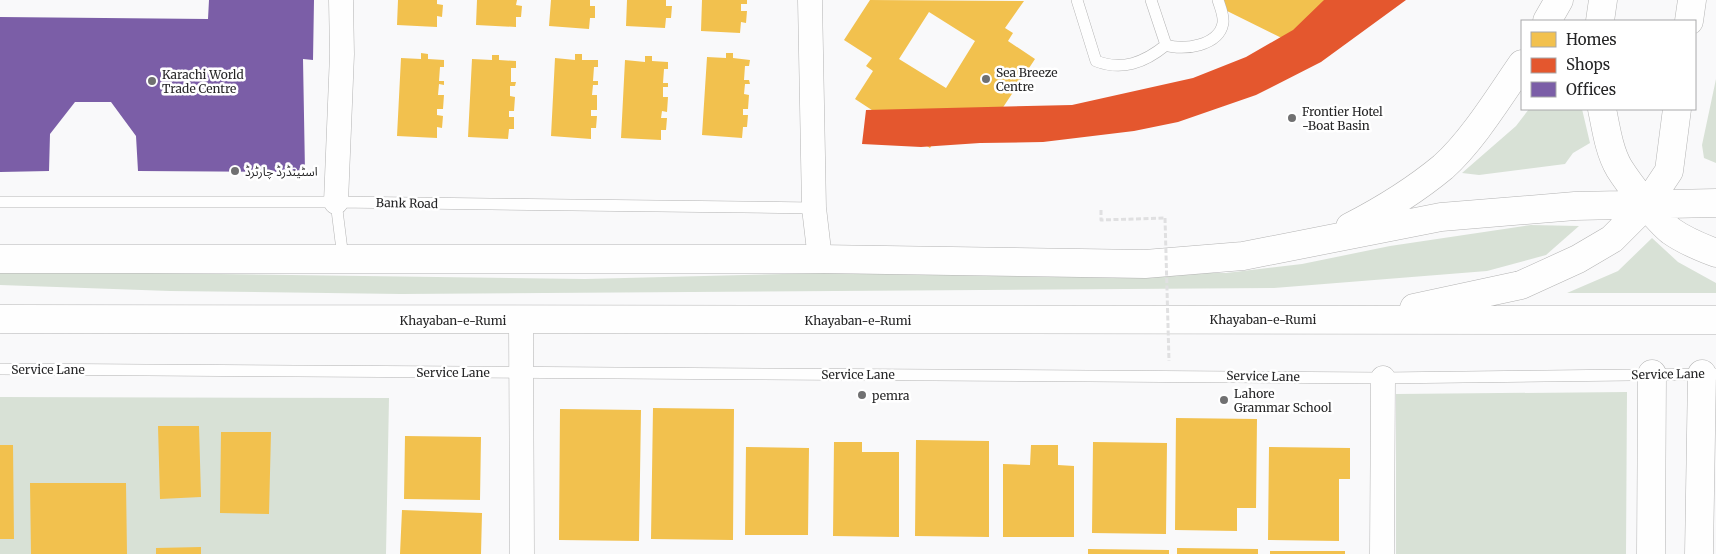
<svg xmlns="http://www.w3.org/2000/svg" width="1716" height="554" viewBox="0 0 1716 554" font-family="Merriweather,'Noto Sans Arabic',serif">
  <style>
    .green { fill: #d8e1d6 }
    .homes { fill: #f2c14e; fill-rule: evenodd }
    .shops { fill: #e4572e }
    .offices { fill: #7b5ea7 }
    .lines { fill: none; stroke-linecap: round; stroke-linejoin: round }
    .lane-casing { stroke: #b3b3b3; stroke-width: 12 }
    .street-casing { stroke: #b3b3b3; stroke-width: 25 }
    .secondary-casing { stroke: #b3b3b3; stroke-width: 29 }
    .primary-casing { stroke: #b3b3b3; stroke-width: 29 }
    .path { stroke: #e0e0e1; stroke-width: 3; stroke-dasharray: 5 2.5; stroke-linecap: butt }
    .lane { stroke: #fefefe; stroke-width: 11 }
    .street { stroke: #fefefe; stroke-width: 24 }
    .secondary { stroke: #fefefe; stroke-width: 28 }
    .primary { stroke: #fefefe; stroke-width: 28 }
    .path-bridge { stroke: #e0e0e1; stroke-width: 3; stroke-dasharray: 5 2.5; stroke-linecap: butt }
    .poi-dot { fill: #707071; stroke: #fff; stroke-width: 2 }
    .labels { text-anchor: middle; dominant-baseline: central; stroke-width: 5; stroke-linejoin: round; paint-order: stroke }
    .poi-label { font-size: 12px; fill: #262627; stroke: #fff; text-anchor: start }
    .street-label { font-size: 12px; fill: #262627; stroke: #fff }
  </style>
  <rect width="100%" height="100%" fill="#f9f9fa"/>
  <path class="green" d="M1716,79V163L1704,158L1702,145Z
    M1529,109H1582L1590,143L1573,153L1565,164L1479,175L1462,173L1516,126Z
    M1531,225L1579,226L1546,255L1487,271L1274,288L401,294L170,291L0,285V271L585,279L868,272L1226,273L1302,264L1390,246Z
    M1652,238L1678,262L1716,283V293H1567L1618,271Z
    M1627,392L1626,554H1396V394Z
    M0,397L389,398L386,554H0Z"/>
  <path class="homes" d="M398,0H437V4L443,5L442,17L437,16V27L397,25Z
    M477,0H517L516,5L522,6L521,17H516V27L476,25Z
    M551,0H590V6H595V18H590L589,29L549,26Z
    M627,0H666V6H672L671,18H666L665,28L626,26Z
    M702,0H747V4H741V11H747L746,23L741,22L740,33L701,31Z
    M870,0L1024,1L1005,28L1013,33L1008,41L1035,59L986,133L960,117L955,125L948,120L930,148L855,99L873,71L866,66L872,58L844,40ZM929,12L975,41L946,88L899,59Z
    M1223,0H1366L1354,25L1326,11L1322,20L1315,17L1300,47L1219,7Z
    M421,53L428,54V59L444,60V67H440L439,81H444V85L439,84L438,95H444L443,109H437V115L443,116L442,128L437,127V138L397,136L401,58L421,59Z
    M726,53H733V58L750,60L749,66H745L744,80H749L750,84H745L744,94L749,95L748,109H743V115H748L747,127H743L742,138L702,135L707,57L726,58Z
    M575,54H582V60H598V67H594L593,81H598V85H593L592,95H597V110H591V116H597L596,128H591V139L551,136L555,58L575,60Z
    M492,55H499V60L516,61V68H511V82H516L515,86H510V96L515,97L514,111H509V117H514V129H509L508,139L468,137L472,59L492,60Z
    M645,56H652V61L668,62V69H664L663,83H668V87H663V97H668L667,112L662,111L661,118H667L666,130H661V140L621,138L625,60L645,62Z
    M653,408L734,409L733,540L651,539Z
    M560,409L641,410L639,541L559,540Z
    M1176,418L1257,419L1256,508H1237V531L1175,530Z
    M158,426H199L201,497L160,499Z
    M221,432H271L269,514L220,513Z
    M405,436L481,437L480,500L404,499Z
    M916,440L989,441V537L915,536Z
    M834,442H862V452H899V537L833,536Z
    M1093,442L1167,443L1166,534L1092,533Z
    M0,445H13L14,539H0Z
    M1031,445H1058V465L1074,466V537H1003V464L1030,465Z
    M746,447L809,448L808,535H745Z
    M1269,447L1350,448V479H1339V541L1268,540Z
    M30,483H126L127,554H31Z
    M402,510L482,513L481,554H400Z
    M201,547V554H156V548Z
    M1177,548L1258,549V554H1177Z
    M1088,549L1169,550V554H1088Z
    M1270,551H1345V554H1270Z"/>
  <path class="shops" d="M1324,0H1406L1321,62L1256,95L1178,122L1134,131L1043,142L980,143L921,147L862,144L866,110L1072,105L1193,78L1246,57L1293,30Z"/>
  <path class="offices" d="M209,0H314L313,60L303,59L305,172L138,171L136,136L111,102H75L50,134L49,171L0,172V17L208,19Z"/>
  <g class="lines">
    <defs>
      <path id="lane" d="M1077,0L1096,61C1122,71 1144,63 1166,45
        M1151,0L1166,45C1183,51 1219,46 1223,23C1224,15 1220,7 1218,0
        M0,202H336L814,208
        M336,202L343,258
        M0,369L1383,378L1716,374"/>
      <path id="street" d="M810,0L814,208L820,259
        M336,202L342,54L341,0
        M521,320L522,554
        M1382,554L1383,378"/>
      <path id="secondary" d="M1651,554L1652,374
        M1699,554L1702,374"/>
      <path id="primary" d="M1547,21L1559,0
        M1600,21L1603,0
        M1689,21L1692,0
        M1602,109C1606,128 1609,151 1619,168C1629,184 1657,220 1671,231C1685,241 1700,247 1716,253
        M1350,227C1383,210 1414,191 1443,167C1473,140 1499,97 1522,64
        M0,259H820L1145,264L1243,256L1441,217L1575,206L1716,203
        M1414,308L1521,285L1578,259L1612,239L1647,204L1669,171L1677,109
        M0,319L1716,320"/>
    </defs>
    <use href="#lane" class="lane-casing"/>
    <use href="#street" class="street-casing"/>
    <use href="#secondary" class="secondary-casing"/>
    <use href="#primary" class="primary-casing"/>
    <path class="path" d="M1101,210V220L1165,218"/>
    <use href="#lane" class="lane"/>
    <use href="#street" class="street"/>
    <use href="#secondary" class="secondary"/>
    <use href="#primary" class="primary"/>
    <path class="path-bridge" d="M1165,218L1169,361"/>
  </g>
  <g class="poi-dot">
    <circle cx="986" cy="79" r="5"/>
    <circle cx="152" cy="81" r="5"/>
    <circle cx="1292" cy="118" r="5"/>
    <circle cx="235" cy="171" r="5"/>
    <circle cx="862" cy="395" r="5"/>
    <circle cx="1224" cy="400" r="5"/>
  </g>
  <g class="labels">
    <g class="poi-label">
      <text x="996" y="72">Sea Breeze<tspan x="996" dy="14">Centre</tspan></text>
      <text x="162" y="74">Karachi World<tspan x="162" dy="14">Trade Centre</tspan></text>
      <text x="1302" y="111">Frontier Hotel<tspan x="1302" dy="14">-Boat Basin</tspan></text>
      <text x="245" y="171">اسٹینڈرڈ چارٹرڈ</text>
      <text x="1234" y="393">Lahore<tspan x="1234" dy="14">Grammar School</tspan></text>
      <text x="872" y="395">pemra</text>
    </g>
    <g class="street-label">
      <text transform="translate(407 203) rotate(1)">Bank Road</text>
      <text x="1263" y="319">Khayaban-e-Rumi</text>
      <text x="453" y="320">Khayaban-e-Rumi</text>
      <text x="858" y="320">Khayaban-e-Rumi</text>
      <text x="48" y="369">Service Lane</text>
      <text x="453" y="372">Service Lane</text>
      <text x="858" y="374">Service Lane</text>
      <text transform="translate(1668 374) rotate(-1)">Service Lane</text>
      <text transform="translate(1263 376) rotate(1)">Service Lane</text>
    </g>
  </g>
  <rect x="1521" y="20" width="175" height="90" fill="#ffffff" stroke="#a8a8a9"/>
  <rect x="1531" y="32" width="25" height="15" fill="#f2c14e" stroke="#a8a8a9"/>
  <text x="1566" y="45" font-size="15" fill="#262627">Homes</text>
  <rect x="1531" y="58" width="25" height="15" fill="#e4572e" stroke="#a8a8a9"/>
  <text x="1566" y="70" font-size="15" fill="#262627">Shops</text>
  <rect x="1531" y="82" width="25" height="15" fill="#7b5ea7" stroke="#a8a8a9"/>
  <text x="1566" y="95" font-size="15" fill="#262627">Offices</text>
</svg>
